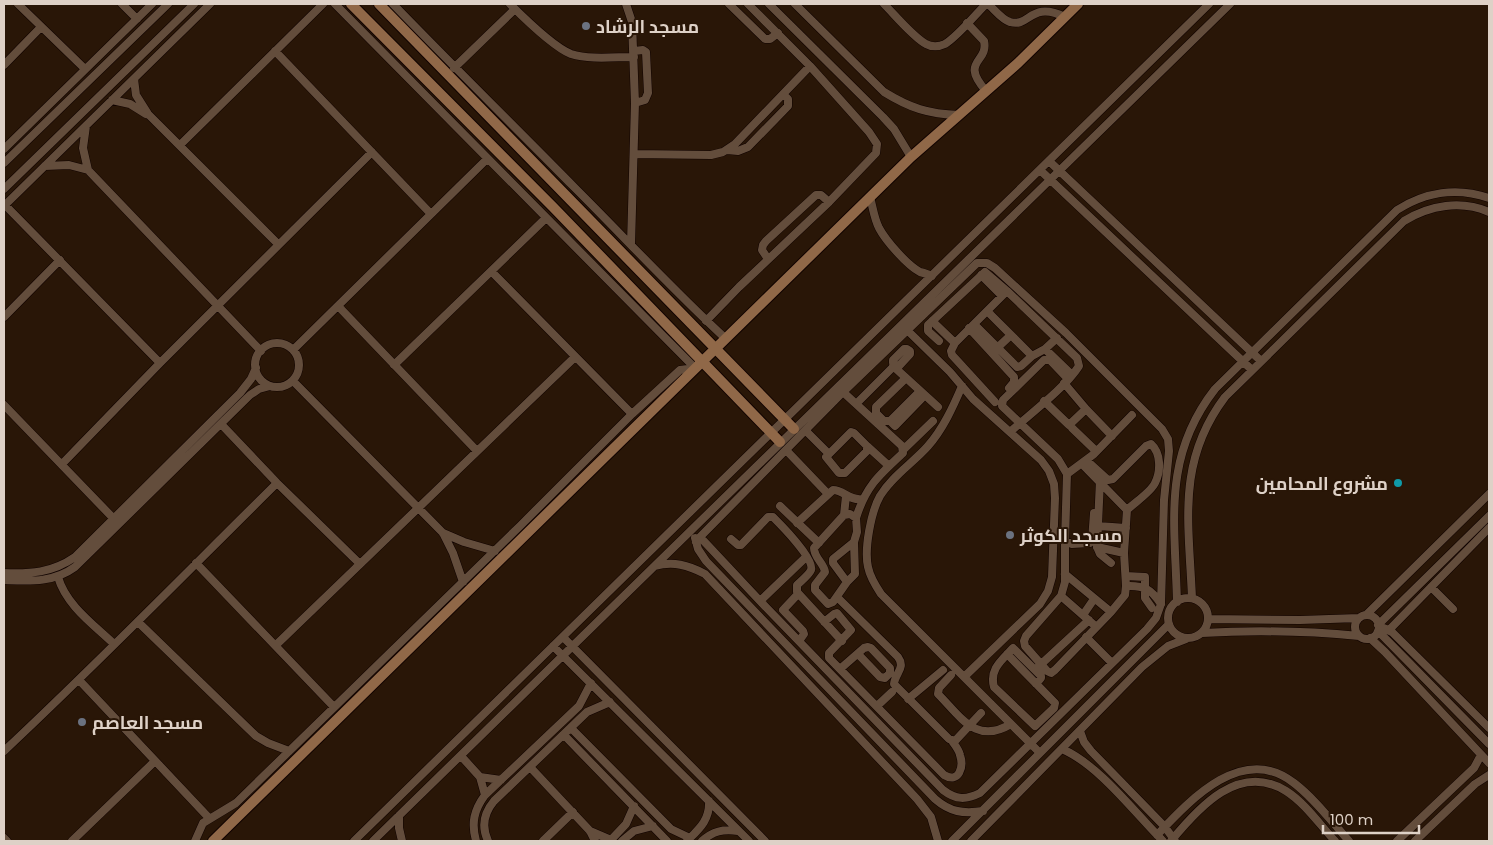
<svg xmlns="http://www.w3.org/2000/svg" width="1493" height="845" viewBox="0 0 1493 845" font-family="Poppins,Cairo,sans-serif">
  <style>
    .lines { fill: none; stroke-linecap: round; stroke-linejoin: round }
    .street-casing { stroke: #110300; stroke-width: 9 }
    .secondary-casing { stroke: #110300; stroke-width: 12 }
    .street { stroke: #634d3c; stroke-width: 8 }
    .secondary { stroke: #906848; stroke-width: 10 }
    .worship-dot { fill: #6b7280; stroke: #291607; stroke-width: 2 }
    .culture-dot { fill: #0f9aa8; stroke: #291607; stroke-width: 2 }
    .labels { text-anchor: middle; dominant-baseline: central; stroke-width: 4; stroke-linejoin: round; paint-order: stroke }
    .poi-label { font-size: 18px; font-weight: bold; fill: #ded1c7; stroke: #291607; text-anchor: start }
  </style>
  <rect width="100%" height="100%" fill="#291607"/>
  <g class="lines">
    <defs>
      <path id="street" d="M18,4L85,69
        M122,4L137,19
        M335,4L695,368
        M393,4C453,66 514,126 575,188C625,238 673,290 725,338
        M510,4C524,18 554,47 571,54C590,60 614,57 634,57
        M626,4L632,22L635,103L631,244
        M729,4L765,39H770L778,33
        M769,4L883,117L894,129L911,157
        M795,4L884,92C910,108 928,114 959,115
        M884,4C895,15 913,37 926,44C931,47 939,47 945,44C957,37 976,14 986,4
        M988,4C994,9 1002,20 1010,22C1030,28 1030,0 1065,17
        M967,23L984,41C989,63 959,60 986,91
        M275,51L431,214
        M634,51L643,50L646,52L648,93L645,100L635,103
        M4,65L41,27
        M454,68L515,9
        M134,79L136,95L148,114L278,244
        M112,100L130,104L146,114
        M86,126L83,148L88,170L261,351
        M180,145L323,4
        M4,149L152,4
        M727,150L738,151L748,147L788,106V99L783,94
        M634,154L711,155L723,152L735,144L810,66
        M1049,161L1261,361
        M4,163L168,4
        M45,166L69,165L88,170
        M1040,170L1252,370
        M4,189L194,4
        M870,197C873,208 874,218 879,228C886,241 907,265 920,272C924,273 928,274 932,276
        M5,205L160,363
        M4,206L210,4
        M768,259L762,250L763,245L766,241L816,195H821L829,202
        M491,271L632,414
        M981,275L1002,296
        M338,306L477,451
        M987,311L1032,356
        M4,317L60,260
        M706,321L739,287L829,202L876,153L877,144L869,132L810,66L748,4
        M932,321L955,343
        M974,324L1017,367L1021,366L1032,356L1045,349L1057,338
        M969,328L1014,377V382L1009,388
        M907,330L950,372L973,399L1041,460L1049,471L1054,484L1055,498L1052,577L1048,591L1040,604L964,677
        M939,341L928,331V325L985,272L1007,291L1077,358L1079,366C1065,388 1030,414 1010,432
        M255 365a22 22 0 1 1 44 0a22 22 0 1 1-44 0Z
        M997,348L1011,335
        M904,349H907L910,351V354L899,366H897L893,363V360Z
        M1045,349L1072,375
        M293,350L487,159
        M394,365L546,218
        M893,366L938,407
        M906,378L876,407V413L884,421H890L920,391
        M1068,379L1050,360H1044L1003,400L1002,406L1058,459L1067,474L1065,541L1072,544L1090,543L1092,540L1094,513
        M293,381L443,533L453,553L463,582
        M1064,383L1086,409L1112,436
        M962,386C953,407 943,429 928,446C913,463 892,476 880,496C871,512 864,549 868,567C870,577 875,585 881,594L1040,753
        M843,392L902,446L903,453C879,475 866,486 856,518
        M1044,401L1069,425L1086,409
        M995,402L952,355L951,351L955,343L1007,291
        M856,404L895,365
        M4,405L114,519
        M890,421L895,426L925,395
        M221,424L277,483L360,564
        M1072,428L1096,451
        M806,431L829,454
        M851,432L854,433L867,446V451L845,473H839L826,457Z
        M867,446L889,466
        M904,449L933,421
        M786,450L828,494
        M62,464L160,363L372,152
        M1082,464L1127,510C1134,503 1151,492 1155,483C1161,471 1161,453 1151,444L1146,446L1113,479L1108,480L1086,460
        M1067,474L1094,454L1132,415
        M1100,480L1097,547L1100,554L1111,563
        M780,506L819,543
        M844,515L846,496
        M797,523L833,490C844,490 849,501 862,499
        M1098,526L1126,528
        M443,533L464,542L495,551
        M695,538L698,549L706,561L935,799C950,812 963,814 983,811
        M731,539L738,545H741L768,517H773C781,525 815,559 811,570C809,575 801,581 797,585V592L842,641
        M1065,541V582L1061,596L1026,636L1024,641L1025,646L1047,671L1051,673L1055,670L1111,612
        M696,542L700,537L843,392L977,263H987L995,268L1066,333L1162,429L1168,439L1169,451L1164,500L1161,604L1156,618L1147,629L980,793C966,800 956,800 943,790L760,601L700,537
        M1097,547L1124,553
        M196,563L334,707
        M655,566C673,561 688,565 705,574L917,799L931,817L938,841
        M4,573C30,574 52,573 75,557L240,393L251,379L256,368
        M1065,574L1111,612L1125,595L1126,586L1124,553L1127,510
        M1126,576L1145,577V598L1152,608
        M58,577C66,605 93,624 114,644
        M4,580C30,581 53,583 75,567L250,395L259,389L270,386
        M847,582L833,563V559L854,542L855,574L847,582L833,602L828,604L815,590V585L825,572C824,563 814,558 814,548L844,515L850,514L856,518L857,532L854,542
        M1126,586C1144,585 1151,589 1161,604
        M1431,587L1453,609
        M798,594L783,610L803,631L804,634L799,641
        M1061,596L1093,624
        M837,597L898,657C906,668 895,673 894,684L949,739L955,741L981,713
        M1168 618a20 20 0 1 1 40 0a20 20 0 1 1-40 0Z
        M1192,598C1189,523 1176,462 1225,397L1404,221C1430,205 1461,200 1489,212
        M760,601L806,557
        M1177,602C1175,521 1162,457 1215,389L1397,210C1425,192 1457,187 1489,198
        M1083,615L1094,599
        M1366,615L1489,494
        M1355 627a12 12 0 1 1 24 0a12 12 0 1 1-24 0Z
        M1209,619L1300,620L1359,618
        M138,622L256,736L268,743L289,751
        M824,622L834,614L837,613L851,630L829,653V658L944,775C959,784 964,767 960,755C959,750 955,745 952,741
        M1378,625L1489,516
        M1379,626L1392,632L1489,728
        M1389,630L1489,528
        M1378,631L1489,744
        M1202,633C1255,630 1307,631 1359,636
        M563,637L765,841
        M1086,637L1112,663
        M1370,638L1385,652L1489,763
        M276,645L575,357
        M553,646L749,841
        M1007,654L1055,703L1054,708L1035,726L994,687C989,669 1002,660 1013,648L1041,676V678L1036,684
        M1038,667L1089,620
        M840,669L864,648L868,647L871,648L890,668V673L885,678L880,677L858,654
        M951,675L939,688L938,694C961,717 976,745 1011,724
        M79,680L209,818
        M908,699L943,670
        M877,706L892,692
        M571,728L671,829L690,838
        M1080,731L1084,742L1091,751L1165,827L1175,841
        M564,735L667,841
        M1062,749C1099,765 1134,812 1163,841
        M4,751C97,664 186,573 277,483
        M461,756L480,777L485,795
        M530,767L590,831L595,841
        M480,777L501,780
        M399,816V828L402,841
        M590,831L611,840
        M1157,835C1191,799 1243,743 1294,783C1315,799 1332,822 1349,841
        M4,838L7,841
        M72,841L155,761
        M195,841L203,823L236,803L520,526L632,414L680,370L695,368
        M354,841L1209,4
        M373,841L1230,4
        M476,841C471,823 474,810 485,795L579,706L591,683
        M488,841C481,826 484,813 494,801L587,712L610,702
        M543,841L573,812
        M610,841L626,824L634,806
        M622,841L634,831L653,826
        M687,841C699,829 710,820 709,801
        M702,841C713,831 723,829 738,831
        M952,841L1169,624
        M971,841L1142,667L1168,646L1186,639
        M1171,841C1199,807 1239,762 1286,791C1305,803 1320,825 1335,841
        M1397,841L1474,768L1481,755
        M1415,841L1475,784L1489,775"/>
      <path id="secondary" d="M351,4L553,207L780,442
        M379,4L794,429
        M213,841L911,157L1018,63L1078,4"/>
    </defs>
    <use href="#street" class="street-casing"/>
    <use href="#secondary" class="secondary-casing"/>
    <use href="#street" class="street"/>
    <use href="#secondary" class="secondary"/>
  </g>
  <g class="worship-dot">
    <circle cx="586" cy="26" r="5"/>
    <circle cx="1010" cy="535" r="5"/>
    <circle cx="82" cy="722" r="5"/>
  </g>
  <circle class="culture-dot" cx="1398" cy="483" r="5"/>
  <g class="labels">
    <g class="poi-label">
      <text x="596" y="26">مسجد الرشاد</text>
      <text x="1388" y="483" text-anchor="end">مشروع المحامين</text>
      <text x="1020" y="535">مسجد الكوثر</text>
      <text x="92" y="722">مسجد العاصم</text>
    </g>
  </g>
  <rect width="1493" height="845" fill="none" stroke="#ded1c7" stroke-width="10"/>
  <path d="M1323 825v8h96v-8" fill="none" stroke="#ded1c7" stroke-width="2.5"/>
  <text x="1330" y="825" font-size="15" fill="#ded1c7" stroke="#291607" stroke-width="4" paint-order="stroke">100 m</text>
</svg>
